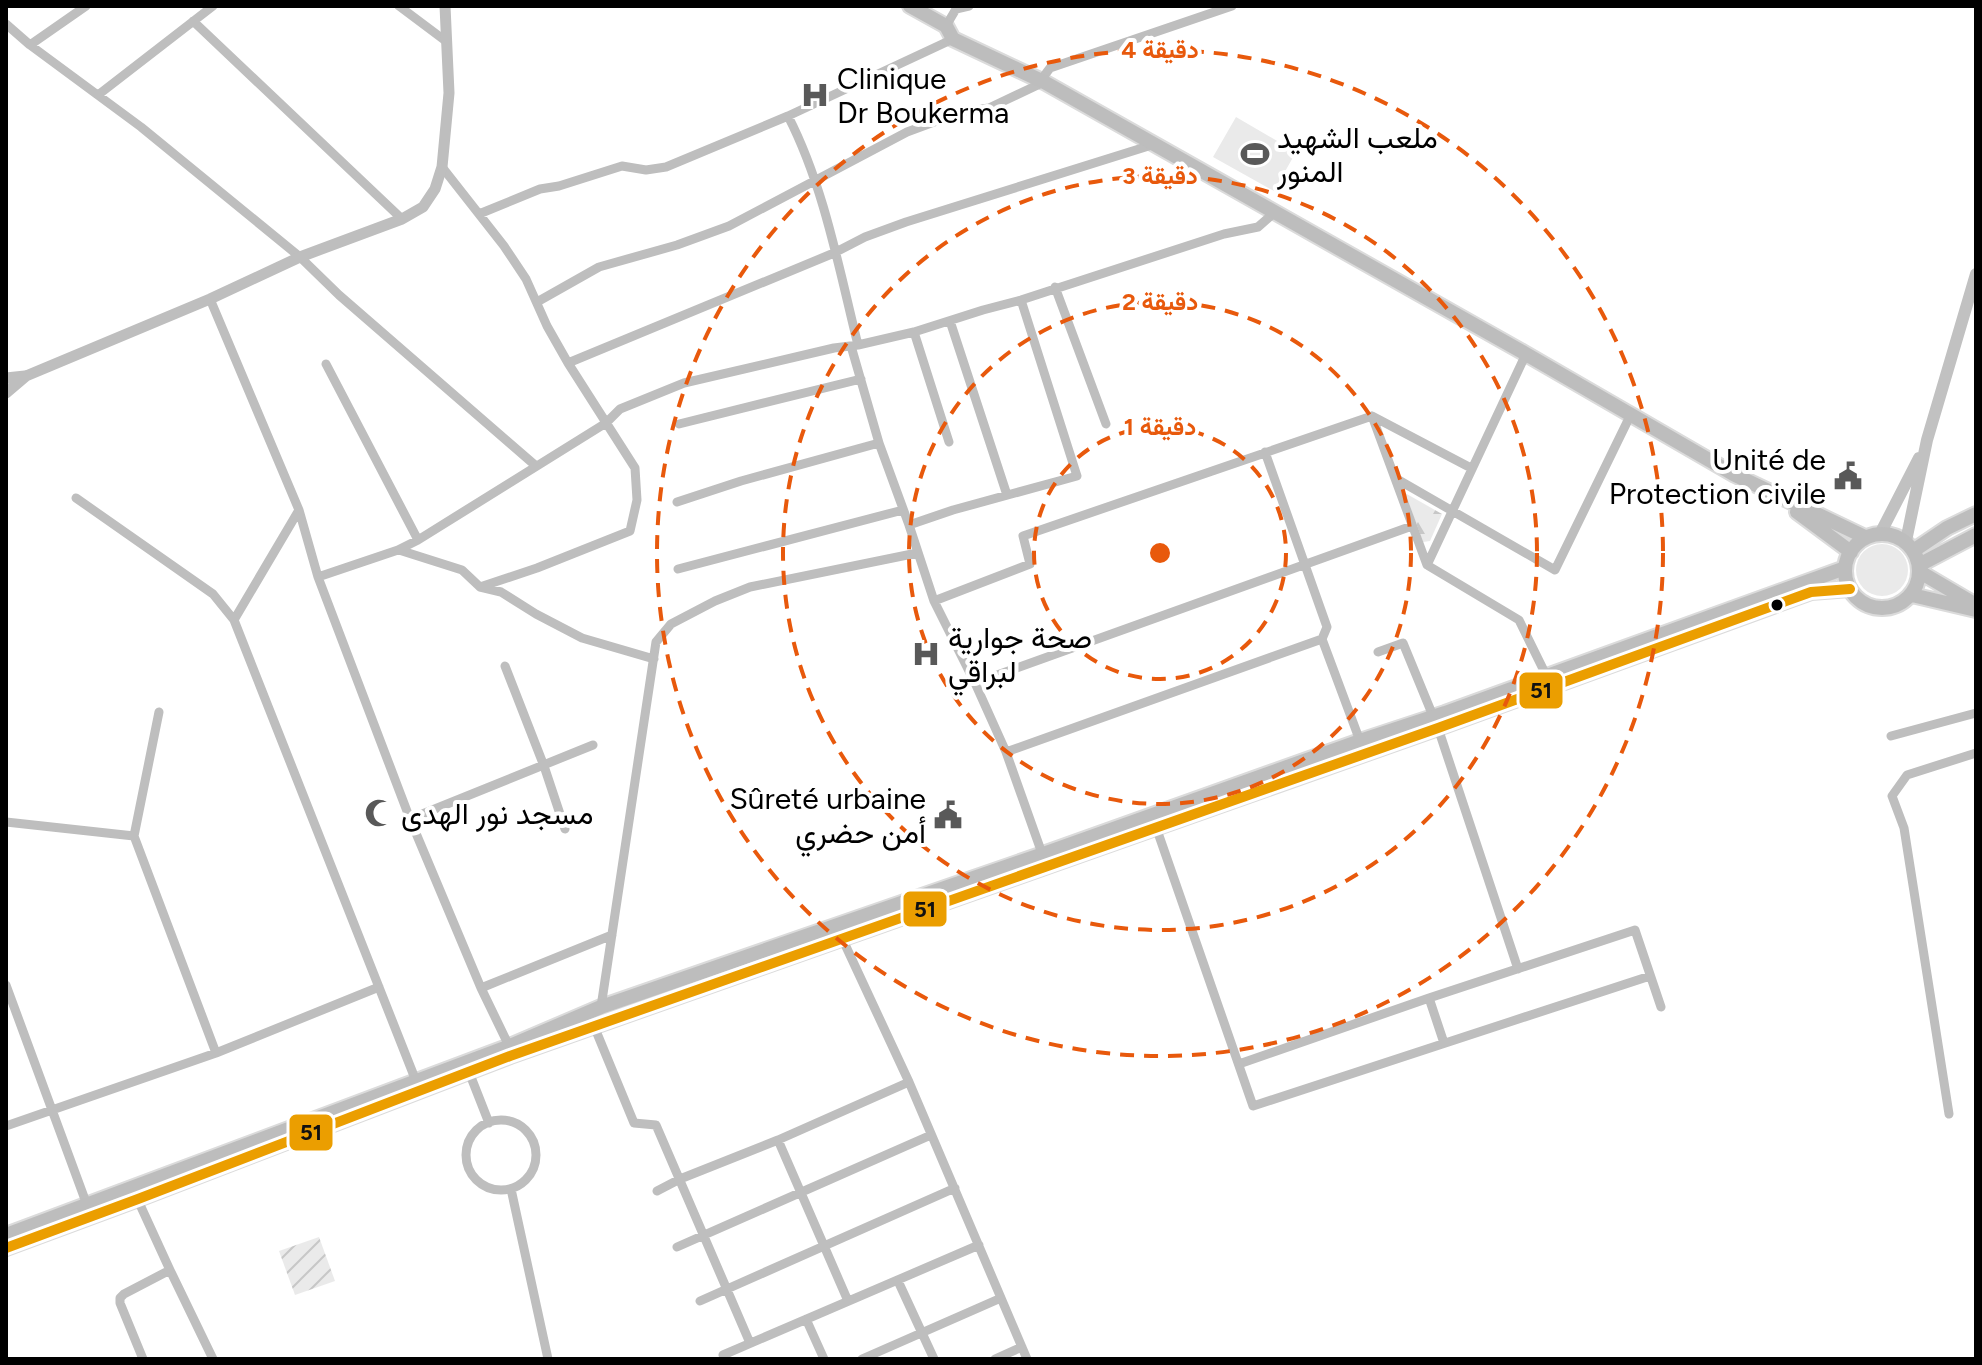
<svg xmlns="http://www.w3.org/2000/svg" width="1982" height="1365" viewBox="0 0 1982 1365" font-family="Figtree,Vazirmatn,sans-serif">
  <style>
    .green { fill: #eaeaea }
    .forest { fill: url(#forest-firs) }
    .garden { fill: url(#garden-furrows) }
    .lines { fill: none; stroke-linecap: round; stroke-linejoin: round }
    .primary-casing { stroke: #dbdbdb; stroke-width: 18 }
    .minor { stroke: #bebebe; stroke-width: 9 }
    .tertiary { stroke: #bebebe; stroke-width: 11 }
    .secondary { stroke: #c1c1c1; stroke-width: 12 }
    .primary { stroke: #bdbdbd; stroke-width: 14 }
    .bus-1-casing { stroke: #fff; stroke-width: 16 }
    .bus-1 { stroke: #eb9e00; stroke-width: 10 }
    .ring { fill: none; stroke: #e8590c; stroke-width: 4; stroke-dasharray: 14 10 }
    .bus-dot { fill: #000; stroke: #fff; stroke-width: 3 }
    .labels { text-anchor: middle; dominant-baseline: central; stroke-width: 8; stroke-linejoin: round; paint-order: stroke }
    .poi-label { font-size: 30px; fill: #000; stroke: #fff; text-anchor: start }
    .centre { fill: #e8590c; stroke: #fff; stroke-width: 4 }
    .ring-label { font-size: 24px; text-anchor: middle; font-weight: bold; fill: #e8590c; stroke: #fff; stroke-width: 8; stroke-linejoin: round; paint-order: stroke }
    .line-badge { stroke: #fff; stroke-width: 3 }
    .pale-badge-label { font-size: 22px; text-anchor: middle; font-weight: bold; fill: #111 }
  </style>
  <defs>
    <pattern id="forest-firs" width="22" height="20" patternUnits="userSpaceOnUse" patternTransform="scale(2)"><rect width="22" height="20" fill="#eaeaea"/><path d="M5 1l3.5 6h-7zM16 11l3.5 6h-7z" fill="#c7c7c7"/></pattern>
    <pattern id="garden-furrows" width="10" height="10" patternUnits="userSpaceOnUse" patternTransform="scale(2)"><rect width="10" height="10" fill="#eaeaea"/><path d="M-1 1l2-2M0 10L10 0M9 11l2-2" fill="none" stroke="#c7c7c7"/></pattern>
  </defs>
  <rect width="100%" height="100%" fill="#fff"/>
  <path class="green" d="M1236,117L1296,152L1274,191L1213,157Z
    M1856 570a26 26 0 1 1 52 0a26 26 0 1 1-52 0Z"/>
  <path class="forest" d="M1405,493L1442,514L1430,541L1423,542Z"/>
  <path class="garden" d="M319,1237L335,1281L295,1295L279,1251Z"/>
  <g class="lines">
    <defs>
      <path id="primary" d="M910,6L946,26L953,39L1044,82L1526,354L1735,475L1865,537
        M1797,512L1851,552
        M1845 571a37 37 0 1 1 74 0a37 37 0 1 1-74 0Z
        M1913,551L1947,528L1976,514
        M1919,565L1976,535
        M1920,572L1976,605
        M1912,595L1976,610
        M6,1235L510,1046L601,1007L1043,854L1360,741L1445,713L1845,568
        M6,1248L138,1199L510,1056L1438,728L1811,592L1850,589"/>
    </defs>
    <use href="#primary" class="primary-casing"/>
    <path class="minor" d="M399,6L447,42
      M193,21L402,219
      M6,24L30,45L141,127L300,257L339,295L536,466
      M946,26L956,9L969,6
      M30,45L86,6
      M1041,80L1050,68L1232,6
      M98,95L213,6
      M788,116C824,186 839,269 858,345
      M442,167L504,246L526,279L547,326L568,363L635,468L637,500L630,531L537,568L480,587
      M479,214L540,189L559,186L622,166L646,170L666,167L788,116L953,39
      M1055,287L1106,424
      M210,299L299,510L318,577L410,819L481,988L510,1048
      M537,302L599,267L677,245L729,226L907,132L961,112L989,108L1044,82
      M950,321L1007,495
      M914,332L949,442
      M851,346L879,443L909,525L934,601L975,683L1006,752L1044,859
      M568,363L834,253L865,237L906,222L1155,144
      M326,364L418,540
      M1372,416L1427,565L1519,620L1546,675
      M679,424L861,379
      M1395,478L1555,570L1631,414
      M76,498L213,594L234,620L416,1081
      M677,502L741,481L879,443
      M909,525L953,510L1077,476L1021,300
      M399,550L462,570L480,587L501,592L536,614L582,638L654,659
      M1427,565L1526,354
      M678,569L903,510
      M318,577L398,550L418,540L606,423L620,409L684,383L834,348L858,345L914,332L983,310L1021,300L1224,234L1258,227L1274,213
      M934,601L1030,564L1023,536L1372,416L1471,468
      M234,620L299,510
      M1322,639L1360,741
      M1378,652L1403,643L1433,716
      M505,666L544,766L565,829
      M975,683L1412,526
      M1438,728L1518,969
      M1891,736L1976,713
      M1006,752L1322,639L1327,627L1265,452
      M410,819L593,745
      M6,822L134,836L216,1053
      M1156,827L1253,1106L1650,976
      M134,836L159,712
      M842,938L909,1082L1027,1359
      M6,985L87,1205
      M481,988L612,935
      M1429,998L1444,1043
      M601,1007L656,642L671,624L715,601L750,587L917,553
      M594,1026L634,1123L656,1125L750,1343
      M1239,1064L1429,998L1635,930L1661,1007
      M469,1072L489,1123
      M1949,1114L1904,828L1892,796L1907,775L1976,753
      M466 1155a35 35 0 1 1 70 0a35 35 0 1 1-70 0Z
      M6,1126L216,1053L379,987
      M778,1140L848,1301
      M511,1189L548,1359
      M657,1191L680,1179L778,1140L909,1082
      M137,1198L170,1270L213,1359
      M677,1247L931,1135
      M898,1281L934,1359
      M700,1301L955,1188
      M806,1319L824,1359
      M723,1355L979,1245
      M143,1359L120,1303V1298L124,1294L170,1270
      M862,1359L1001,1298
      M995,1359L1022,1347"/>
    <path class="tertiary" d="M6,378L25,376
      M6,393L26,376L210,299L300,257L402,219L423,207L435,189L442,167L449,93L445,6"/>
    <path class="secondary" d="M1881,532L1919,458
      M1906,541L1927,440L1976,274"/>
    <use href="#primary" class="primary"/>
    <defs>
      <path id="bus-1" d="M6,1248L138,1199L510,1056L1438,728L1811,592L1850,589"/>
    </defs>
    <use href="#bus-1" class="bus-1-casing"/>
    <use href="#bus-1" class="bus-1"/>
  </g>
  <g class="ring">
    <circle cx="1160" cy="553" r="126"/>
    <circle cx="1160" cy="553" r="251"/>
    <circle cx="1160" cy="553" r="377"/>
    <circle cx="1160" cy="553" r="503"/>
  </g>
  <defs>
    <symbol id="hospital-bare" viewBox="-9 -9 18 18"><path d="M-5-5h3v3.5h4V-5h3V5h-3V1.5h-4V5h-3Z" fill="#595959" stroke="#fff" stroke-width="2.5" paint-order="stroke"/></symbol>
    <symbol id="stadium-bare" viewBox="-9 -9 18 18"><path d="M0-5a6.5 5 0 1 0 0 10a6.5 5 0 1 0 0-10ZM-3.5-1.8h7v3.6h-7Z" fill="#595959" stroke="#fff" stroke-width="2.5" paint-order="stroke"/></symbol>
    <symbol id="civic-bare" viewBox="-9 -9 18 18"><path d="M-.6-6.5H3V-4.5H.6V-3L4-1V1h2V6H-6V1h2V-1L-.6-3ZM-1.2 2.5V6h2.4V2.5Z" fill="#595959" stroke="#fff" stroke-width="2.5" paint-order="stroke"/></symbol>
    <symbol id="mosque-bare" viewBox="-9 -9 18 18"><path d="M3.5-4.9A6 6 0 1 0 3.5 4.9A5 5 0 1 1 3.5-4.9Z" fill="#595959" stroke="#fff" stroke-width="2.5" paint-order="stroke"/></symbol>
  </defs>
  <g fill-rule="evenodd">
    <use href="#hospital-bare" x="795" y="75" width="40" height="40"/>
    <use href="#stadium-bare" x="1235" y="134" width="40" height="40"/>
    <use href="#civic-bare" x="1828" y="456" width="40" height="40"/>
    <use href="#hospital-bare" x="906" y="634" width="40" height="40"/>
    <use href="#mosque-bare" x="359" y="793" width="40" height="40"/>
    <use href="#civic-bare" x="928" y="795" width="40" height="40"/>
  </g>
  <circle class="bus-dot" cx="1777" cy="605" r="7"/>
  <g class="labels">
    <g class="poi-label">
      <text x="837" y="78">Clinique<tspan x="837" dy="34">Dr Boukerma</tspan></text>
      <text x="1277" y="137">ملعب الشهيد<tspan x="1277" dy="34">المنور</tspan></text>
      <text x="1826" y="459" text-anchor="end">Unité de<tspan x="1826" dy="34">Protection civile</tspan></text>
      <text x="948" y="637">صحة جوارية<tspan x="948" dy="34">لبراقي</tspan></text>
      <text x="926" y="798" text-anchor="end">Sûreté urbaine<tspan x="926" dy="34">أمن حضري</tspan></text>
      <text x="401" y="813">مسجد نور الهدى</text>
    </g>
  </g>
  <circle cx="1160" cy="553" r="12" class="centre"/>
  <g class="ring-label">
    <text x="1160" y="58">4 دقيقة</text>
    <text x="1160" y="184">3 دقيقة</text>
    <text x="1160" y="310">2 دقيقة</text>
    <text x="1160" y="435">1 دقيقة</text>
  </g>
  <g class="line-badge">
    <rect x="1518" y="671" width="46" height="39" rx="8" fill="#eb9e00"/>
    <rect x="902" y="890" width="46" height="38" rx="8" fill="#eb9e00"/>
    <rect x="288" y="1113" width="46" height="39" rx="8" fill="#eb9e00"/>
  </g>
  <g class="pale-badge-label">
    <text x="1541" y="698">51</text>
    <text x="925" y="917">51</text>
    <text x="311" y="1140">51</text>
  </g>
  <rect width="1982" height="1365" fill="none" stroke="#000000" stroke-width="16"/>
</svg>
